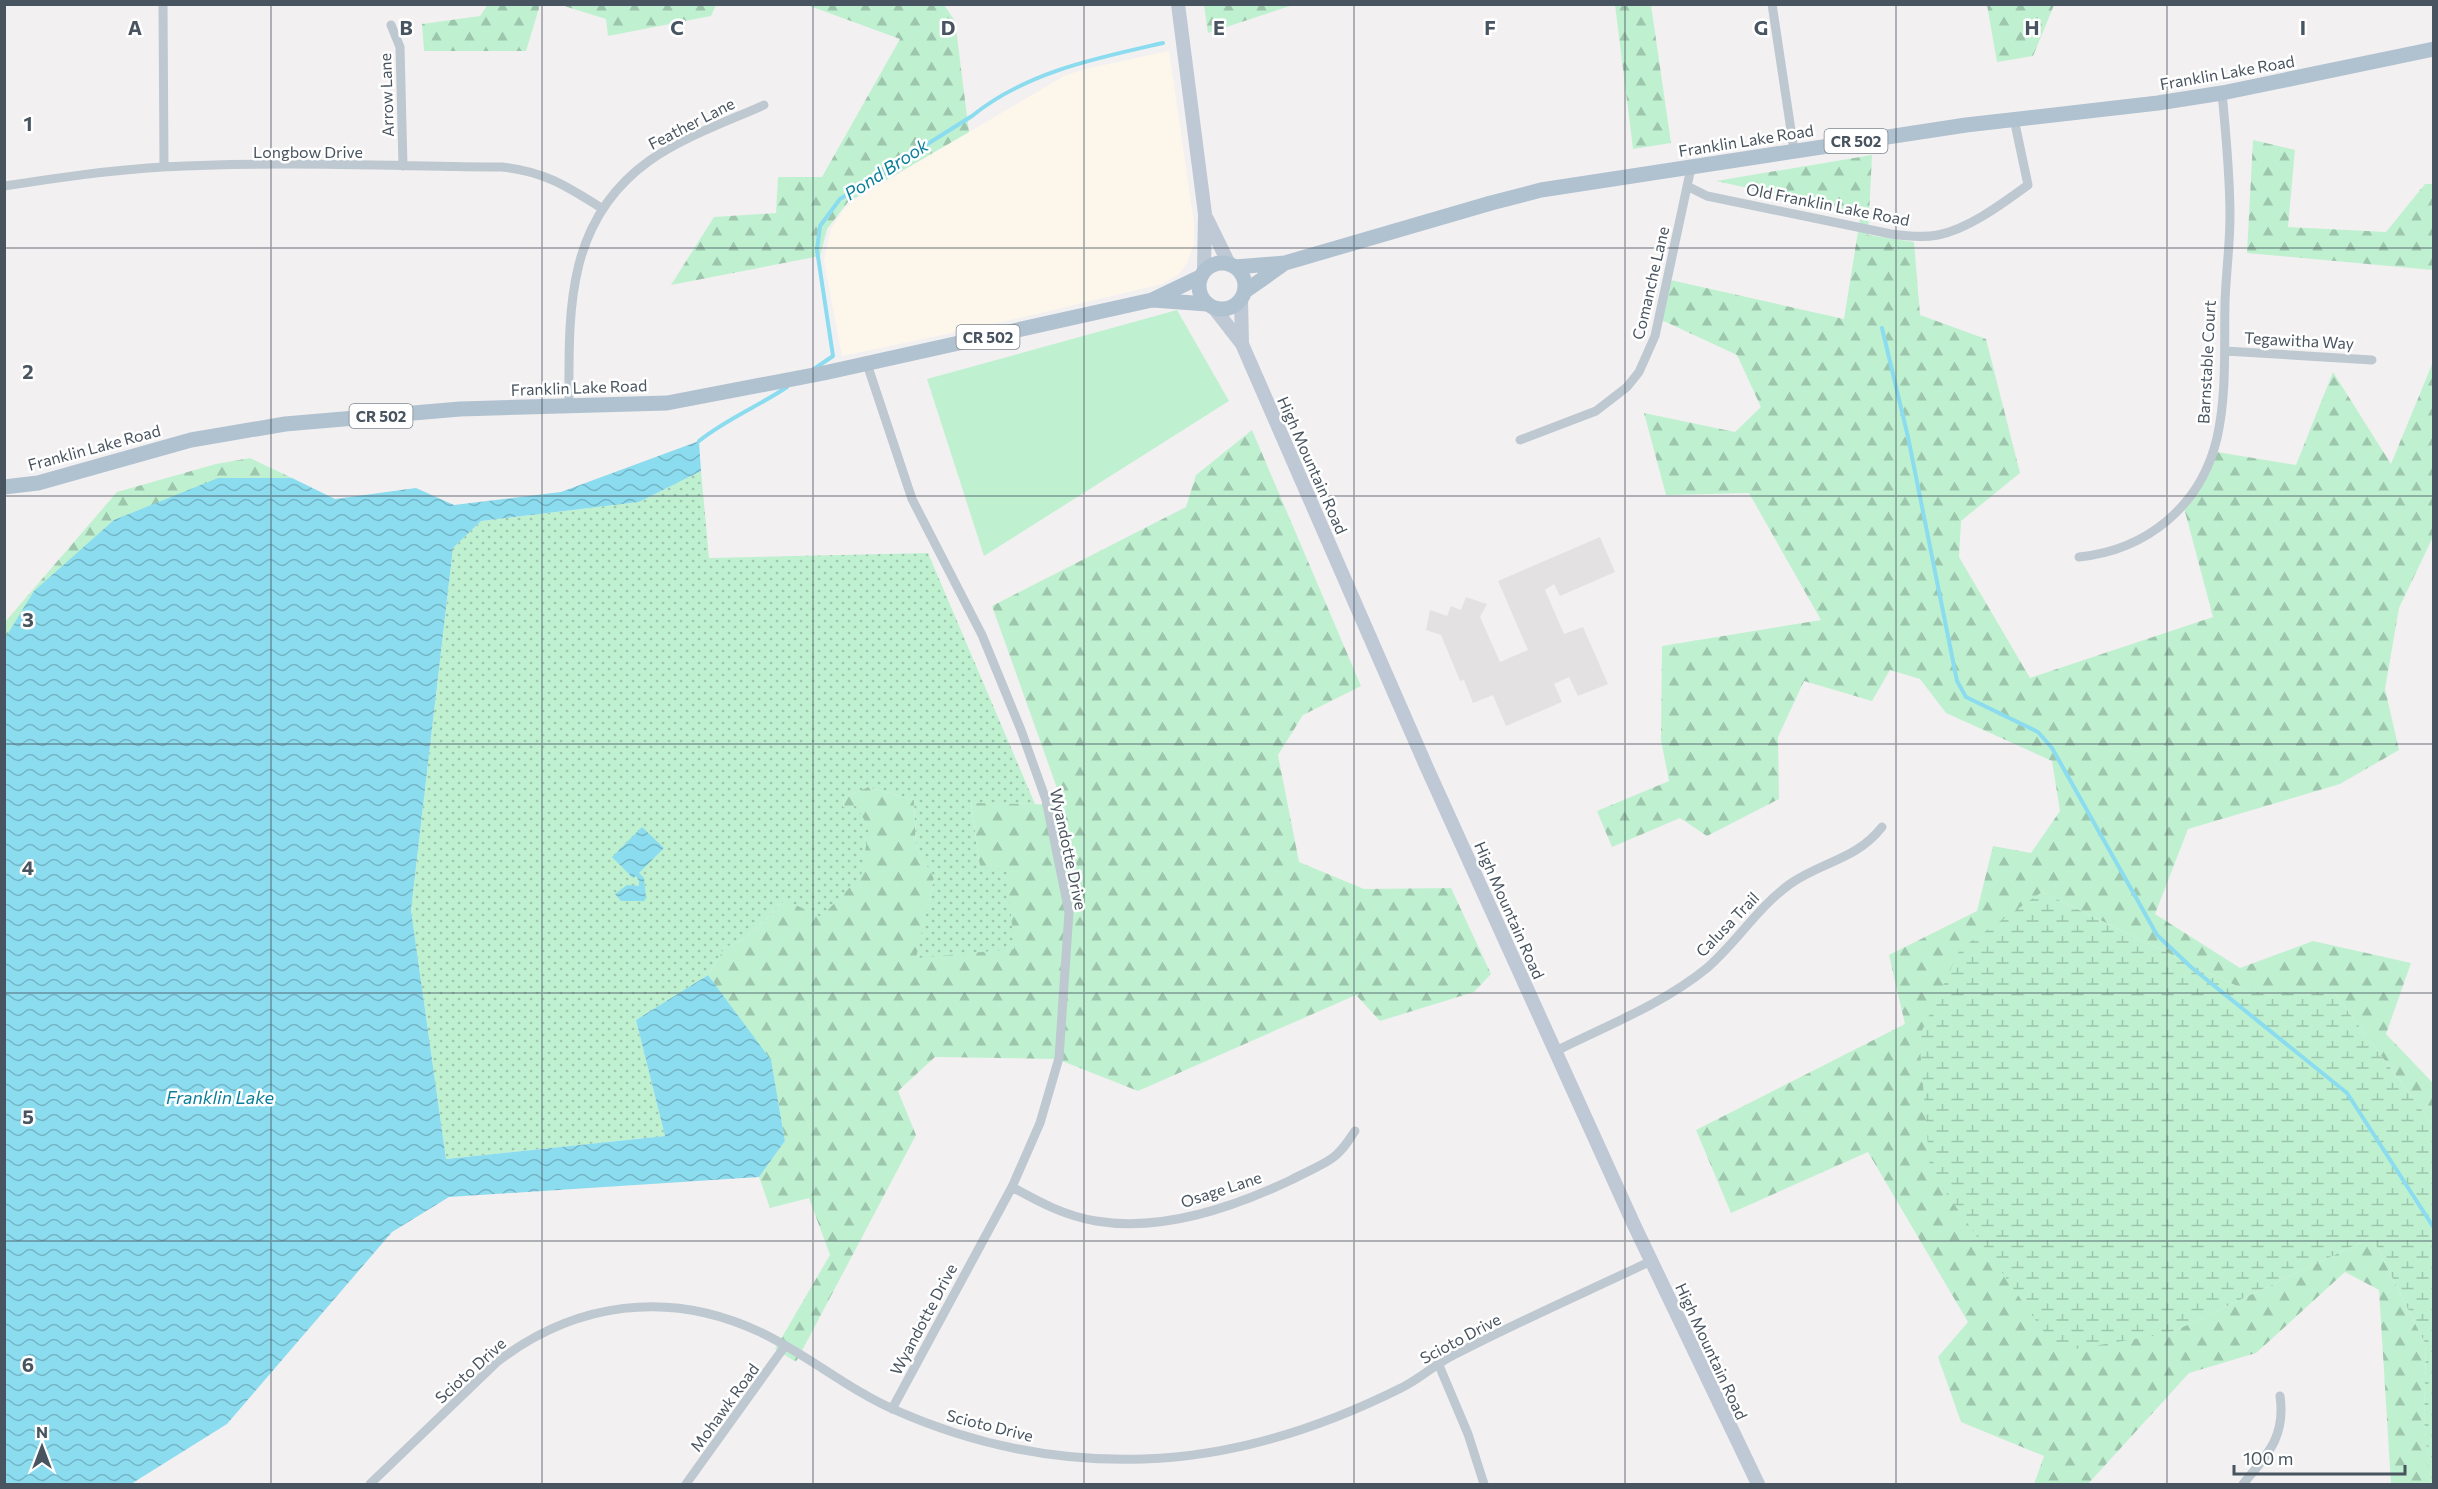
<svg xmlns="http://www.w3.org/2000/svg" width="2438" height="1489" viewBox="0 0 2438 1489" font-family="Commissioner,sans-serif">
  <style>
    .commercial { fill: #fdf7eb }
    .education { fill: #e4e1e3 }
    .green { fill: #bff1d1 }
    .forest { fill: url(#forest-firs) }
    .wetland { fill: url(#wetland-marsh) }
    .park { fill: url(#park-dots) }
    .water { fill: url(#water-waves) }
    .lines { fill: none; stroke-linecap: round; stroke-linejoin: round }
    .stream { stroke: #8bdcef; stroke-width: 4 }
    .minor { stroke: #bec8d0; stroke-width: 9 }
    .secondary { stroke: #bec9d5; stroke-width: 14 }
    .primary { stroke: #b0c1d0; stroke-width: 15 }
    .grid { fill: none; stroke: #48545f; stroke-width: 1.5; stroke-opacity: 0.55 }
    .labels { text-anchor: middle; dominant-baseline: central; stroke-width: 5; stroke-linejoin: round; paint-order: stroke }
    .shield { fill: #fff; stroke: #7f878f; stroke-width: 1.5 }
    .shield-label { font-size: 15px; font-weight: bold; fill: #48545f }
    .street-label { font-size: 16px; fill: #48545f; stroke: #fff }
    .water-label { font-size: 18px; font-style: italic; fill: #0a7f99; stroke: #fff }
    .grid-label { font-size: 20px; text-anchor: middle; font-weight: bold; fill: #48545f; stroke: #fff; stroke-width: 5; stroke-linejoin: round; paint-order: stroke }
  </style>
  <defs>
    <pattern id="forest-firs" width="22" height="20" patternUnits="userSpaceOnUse" patternTransform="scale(1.5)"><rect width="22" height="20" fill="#bff1d1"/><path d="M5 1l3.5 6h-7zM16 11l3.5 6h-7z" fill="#9dc6ad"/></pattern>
    <pattern id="wetland-marsh" width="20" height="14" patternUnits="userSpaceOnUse" patternTransform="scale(1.5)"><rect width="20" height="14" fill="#bff1d1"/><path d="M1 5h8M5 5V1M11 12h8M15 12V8" fill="none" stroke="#9dc6ad"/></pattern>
    <pattern id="park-dots" width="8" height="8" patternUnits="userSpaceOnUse" patternTransform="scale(1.5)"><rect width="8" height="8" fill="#bff1d1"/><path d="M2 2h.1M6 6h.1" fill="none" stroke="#9dc6ad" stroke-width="1.8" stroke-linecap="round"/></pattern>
    <pattern id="water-waves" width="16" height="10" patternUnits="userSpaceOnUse" patternTransform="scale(1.5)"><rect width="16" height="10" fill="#8bdcef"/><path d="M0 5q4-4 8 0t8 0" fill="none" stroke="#74b5c5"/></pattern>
  </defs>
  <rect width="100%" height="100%" fill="#f3f0f1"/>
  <path class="commercial" d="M1169,51L1194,224V244L1187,263L1179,274L1162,284L994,324L842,356L824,261L831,229L844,209L856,199L1066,75L1090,68Z"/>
  <path class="education" d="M1600,537L1615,572L1560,596L1554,584L1545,590L1564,634L1583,627L1608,684L1578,696L1569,677L1554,684L1562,702L1506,726L1493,695L1473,703L1464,680L1460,681L1441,635L1426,630L1430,610L1447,616L1451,606L1461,610L1466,597L1487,604L1480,617L1500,662L1528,650L1498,581Z"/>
  <path class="green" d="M1177,310L1229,401L984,556L927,379Z"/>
  <path class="forest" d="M488,4L540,5L526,51H424L422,24L480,16Z
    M561,5H716L711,16L608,36L606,19Z
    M807,5H944L955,21L969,132L848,202L827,229L820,256L671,285L714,217L776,213L778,177H822L900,39Z
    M1204,5V4L1293,5L1208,33Z
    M1615,5H1651L1671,143L1633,149Z
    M1987,5H2054L2033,56L1997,62Z
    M2253,140L2295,150L2288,227L2386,232L2425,184H2433V270L2247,253Z
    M1872,155L1868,235L1914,242L1920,315L1986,339L2020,473L1961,521L1959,557L2030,678L2213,617L2183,504L2217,452L2296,465L2333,372L2391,464L2433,362V537L2399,608L2385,689L2399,750L2340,784L2188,829L2155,914L2240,968L2313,941L2411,963L2386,1034L2433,1083V1125L2335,994L2249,992L2042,892L2170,1333L2372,1237L2426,1345L2424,1420L2431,1484H2391L2379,1290L2345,1272L2256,1353L2189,1373L2088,1484H2034L2044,1456L1961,1422L1938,1357L1968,1322L1868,1152L1731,1213L1696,1130L1905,1024L1889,955L1977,911L1993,846L2031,853L2060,811L2052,761L1946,713L1920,679L1890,670L1872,701L1804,681L1778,737L1779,799L1707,836L1680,818L1612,847L1597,811L1669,781L1661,740L1662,646L1821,620L1749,493L1666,495L1644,413L1735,432L1761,407L1737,355L1655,317L1666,279L1844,319L1861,213L1716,181Z
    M1252,430L1361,686L1303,715L1278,755L1299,862L1364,889L1451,888L1491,974L1474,992L1380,1021L1356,995L1138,1091L1057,1059L935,1057L898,1091L916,1135L796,1362L775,1349L830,1255L809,1198L770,1208L759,1177L785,1141L771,1061L708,975L725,947L744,940L785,900L856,806L843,808L844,798L868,787L914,800L916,845L934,878L917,958L1007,868H980L971,802L1063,805L992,606L1186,507L1196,475Z
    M250,458L292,478H218L5,640V622L117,492L216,464Z"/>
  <path class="wetland" d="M2042,892L2249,992L2335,994L2433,1125V1484L2430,1481L2424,1420L2426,1345L2372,1237L2170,1333L2058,1352L1930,1170L1919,1037L1960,949Z"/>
  <path class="park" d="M701,471L709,558L928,553L1035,804L971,803L980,868H1007L1014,949L916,958L934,879L916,845L914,800L868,787L844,798L843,807L856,806L869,828L861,876L821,917L785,900L744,940L725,947L708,975L636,1020L665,1136L446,1159L411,910L453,548L481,521L639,502Z"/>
  <path class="water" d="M699,441L701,471L639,502L481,521L453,548L411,910L446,1159L665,1136L636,1020L708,975L771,1060L785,1141L759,1177L449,1197L392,1232L227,1424L131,1484H5L4,640L34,591L114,520L218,478H292L335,499L416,488L454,505L561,492Z
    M642,827L664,848L639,873L644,878L646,898L644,901H621L615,894L627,885L639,886V880L636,876L633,878L612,857Z"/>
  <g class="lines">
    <path class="stream" d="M1882,328L1908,437L1957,681L1966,697L2038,732L2052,748L2157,935L2191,967L2347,1093L2434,1228
      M814,369L833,356L817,250L820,226L840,199L972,116C1026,72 1097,58 1163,43
      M699,441C726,419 759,406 787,387"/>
    <path class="minor" d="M163,4L164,167
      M1772,4L1794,150
      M391,25L400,47L403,166
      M4,186C57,178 110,170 163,167C276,161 390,166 502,167C544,171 568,187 603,209
      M1687,186L1707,196L1891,234C1906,236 1922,238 1938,235C1969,229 2003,203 2028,185L2014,119
      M2225,351L2372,360
      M867,364L912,499L982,635L1021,730L1046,800L1069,912L1059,1058L1040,1123L1012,1187L892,1409
      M569,407C569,314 564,222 649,161C683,137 726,122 764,105
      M1520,440L1596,411L1627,387L1639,372L1655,336L1691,168
      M2079,557C2147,550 2201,506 2217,438C2227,394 2224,347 2225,302C2226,273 2230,244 2230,216C2230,175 2226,134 2222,93
      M1556,1051C1606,1026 1663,1004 1707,968C1737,942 1758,907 1790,884C1823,861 1856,860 1882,827
      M1012,1187C1039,1202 1065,1216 1096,1221C1162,1232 1232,1208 1291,1180C1304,1173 1319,1167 1331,1159C1342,1152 1348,1141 1355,1131
      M1438,1363L1468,1434L1484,1484
      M370,1484L497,1362C575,1302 669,1289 760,1332C807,1354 847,1389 895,1410C974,1445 1059,1462 1144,1459C1234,1456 1321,1428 1401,1388C1418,1380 1432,1367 1448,1358C1515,1323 1584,1293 1651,1261
      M686,1484L785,1346
      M2243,1484C2267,1455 2286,1437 2280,1396"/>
    <path class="secondary" d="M1178,4L1205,214L1204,271
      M1207,219L1229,264
      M1241,299L1242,344
      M1214,308L1242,344L1427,768L1635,1227L1758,1484"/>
    <path class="primary" d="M1199 286a23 23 0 1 1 46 0a23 23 0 1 1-46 0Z
      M1235,267L1285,263L1491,203L1541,190L1966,125L2158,103L2222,93L2434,49
      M1244,292L1285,263
      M1153,300L1207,304
      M4,487L38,483L191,440L285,424L460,409L667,403L824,373L1152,300L1200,277"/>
  </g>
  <path class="grid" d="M271,4V1484M542,4V1484M813,4V1484M1084,4V1484M1354,4V1484M1625,4V1484M1896,4V1484M2167,4V1484M4,248H2434M4,496H2434M4,744H2434M4,993H2434M4,1241H2434"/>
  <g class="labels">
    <g class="shield">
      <rect x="1824.5" y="129" width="63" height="24" rx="4.5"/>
      <rect x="956.5" y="325" width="63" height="24" rx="4.5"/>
      <rect x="349.5" y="404" width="63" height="24" rx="4.5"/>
    </g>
    <g class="shield-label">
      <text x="1856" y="141">CR 502</text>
      <text x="988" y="337">CR 502</text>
      <text x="381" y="416">CR 502</text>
    </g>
    <g class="street-label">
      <text transform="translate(2227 72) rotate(-10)">Franklin Lake Road</text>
      <text transform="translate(386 95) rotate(-92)">Arrow Lane</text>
      <text transform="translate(691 123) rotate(-27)">Feather Lane</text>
      <text transform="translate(1746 140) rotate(-9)">Franklin Lake Road</text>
      <text x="308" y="151">Longbow Drive</text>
      <text transform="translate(1828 204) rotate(11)">Old Franklin Lake Road</text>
      <text transform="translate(1650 283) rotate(-77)">Comanche Lane</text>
      <text transform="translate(2299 340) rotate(3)">Tegawitha Way</text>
      <text transform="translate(2206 362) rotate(-87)">Barnstable Court</text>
      <text transform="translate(579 387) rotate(-2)">Franklin Lake Road</text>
      <text transform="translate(94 447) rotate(-15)">Franklin Lake Road</text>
      <text transform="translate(1313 465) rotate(66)">High Mountain Road</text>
      <text transform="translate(1069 849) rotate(78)">Wyandotte Drive</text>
      <text transform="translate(1510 910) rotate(66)">High Mountain Road</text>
      <text transform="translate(1727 924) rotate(-46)">Calusa Trail</text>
      <text transform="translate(1221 1189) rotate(-18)">Osage Lane</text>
      <text transform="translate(923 1319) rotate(-62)">Wyandotte Drive</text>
      <text transform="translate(1460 1338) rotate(-28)">Scioto Drive</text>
      <text transform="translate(1712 1351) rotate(65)">High Mountain Road</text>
      <text transform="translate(470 1370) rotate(-42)">Scioto Drive</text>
      <text transform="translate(724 1407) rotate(-54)">Mohawk Road</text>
      <text transform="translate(990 1425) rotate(14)">Scioto Drive</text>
    </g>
    <g class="water-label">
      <text transform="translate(886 169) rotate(-33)">Pond Brook</text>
      <text x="220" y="1097">Franklin Lake</text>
    </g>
  </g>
  <g class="grid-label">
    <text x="135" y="35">A</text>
    <text x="406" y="35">B</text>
    <text x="677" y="35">C</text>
    <text x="948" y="35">D</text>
    <text x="1219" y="35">E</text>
    <text x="1490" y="35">F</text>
    <text x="1761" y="35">G</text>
    <text x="2032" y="35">H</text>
    <text x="2303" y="35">I</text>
    <text x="28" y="131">1</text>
    <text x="28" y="379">2</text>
    <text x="28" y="627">3</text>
    <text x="28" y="875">4</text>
    <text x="28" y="1124">5</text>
    <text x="28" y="1372">6</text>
  </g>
  <rect width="2438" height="1489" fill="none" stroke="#48545f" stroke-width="12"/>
  <g transform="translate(42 1447)" stroke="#ffffff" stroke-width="4.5" paint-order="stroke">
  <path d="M0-4.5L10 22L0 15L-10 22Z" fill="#48545f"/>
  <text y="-9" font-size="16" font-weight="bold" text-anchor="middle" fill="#48545f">N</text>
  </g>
  <path d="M2234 1465v9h171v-9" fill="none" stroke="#48545f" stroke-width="3"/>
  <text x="2243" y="1465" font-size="18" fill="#48545f" stroke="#ffffff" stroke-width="4.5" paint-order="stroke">100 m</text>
</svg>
